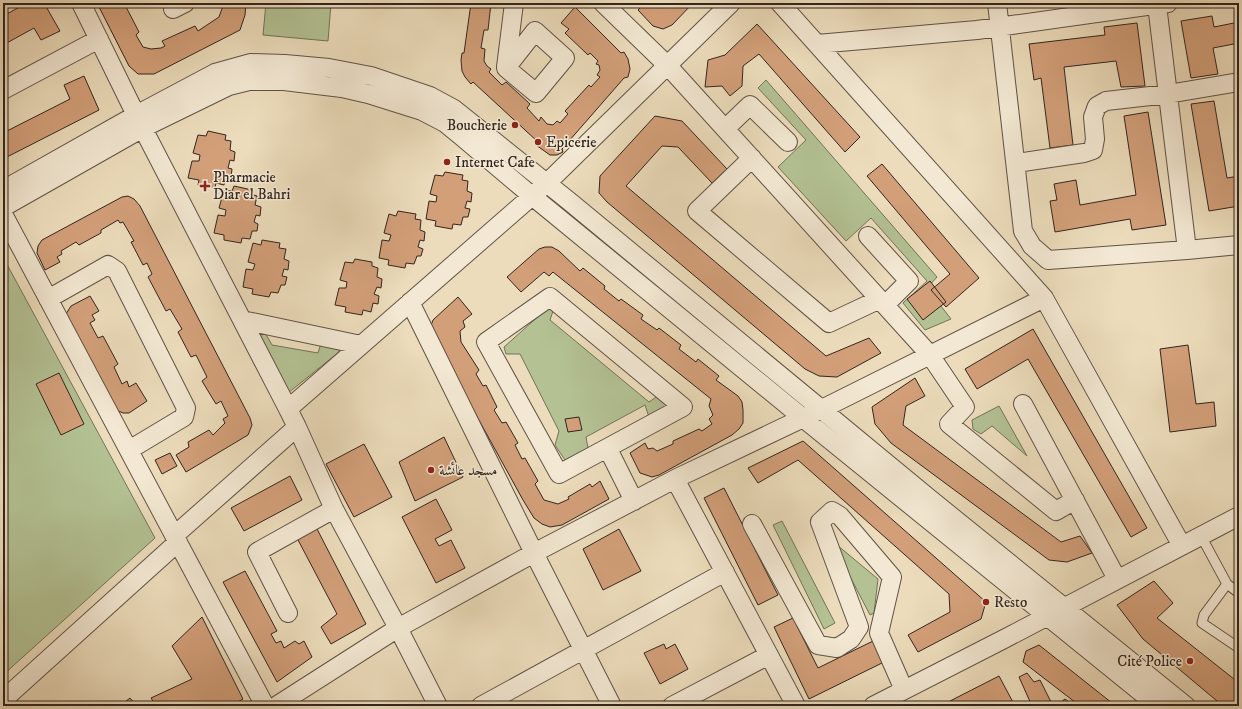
<svg xmlns="http://www.w3.org/2000/svg" width="1242" height="709" viewBox="0 0 1242 709" font-family="'IM FELL DW Pica',Amiri,serif">
  <style>
    .green { fill: #b3c193; stroke: #72735a }
    .building { fill: #d29f79; stroke: #322520 }
    .lines { fill: none; stroke-linecap: round; stroke-linejoin: round }
    .service-casing { stroke: #605347; stroke-width: 11 }
    .minor-casing { stroke: #605347; stroke-width: 20 }
    .service { stroke: #f3e8d3; stroke-width: 9 }
    .minor { stroke: #f3e8d3; stroke-width: 18 }
    .poi-dot { fill: #8f2418; stroke: #f3e8d3; stroke-width: 1.5 }
    .labels { text-anchor: middle; dominant-baseline: central; stroke-width: 3; stroke-linejoin: round; paint-order: stroke }
    .poi-label { font-size: 15px; fill: #322520; stroke: #f3e8d3; text-anchor: start }
  </style>
  <rect width="100%" height="100%" fill="#ecdcbb"/>
  <filter id="stains"><feTurbulence type="fractalNoise" baseFrequency=".005" numOctaves="4"/><feColorMatrix values="0 0 0 0 .2 0 0 0 0 .09 0 0 0 0 .02 0 0 0 .5 -.17"/></filter>
  <radialGradient id="worn" r=".72"><stop offset=".6" stop-color="#630" stop-opacity="0"/><stop offset="1" stop-color="#630" stop-opacity=".3"/></radialGradient>
  <path class="green" d="M266,3H331L328,41L263,35Z
    M766,80L937,277L927,288L951,319L925,330L903,303L927,281L871,218L846,241L778,167L806,140L758,88Z
    M3,257L155,538L3,675Z
    M551,305L554,308L550,320L649,402L659,395L669,404L649,417L645,405L586,437L588,448L565,460L555,445L559,431L520,354H506L504,347Z
    M263,329L272,345L318,353L321,343L339,346V352L288,393L252,332Z
    M999,406L1027,456L992,426L981,434L973,429L972,420Z
    M782,521L835,623L824,629L773,525Z
    M831,540L878,579L874,613L870,615Z"/>
  <path class="building" d="M27,3H44L60,31L41,40L34,28L3,45V16Z
    M97,3H119L120,6L125,5L139,32L136,35L143,47L151,49L161,48L165,46L162,41L195,26L198,31L219,17L224,3H246L245,15L240,30L154,74H138L129,66Z
    M471,3H491L488,30H484L481,48L485,49L484,61L487,66L491,69L489,72L502,85L506,82L530,104L527,108L539,121L541,117L547,124L553,125L557,121L560,123L568,114L565,111L589,85L591,87L600,77L597,75L600,70L599,65L596,64L598,61L590,53L588,55L565,33L569,29L561,23L575,7L621,53L624,52L628,59L630,69L628,77L624,78L562,149L563,152L557,155H550L536,145L538,142L473,82L471,84L465,77L462,71L461,60L462,53H464Z
    M645,3H693L672,25L663,29L653,26L638,10Z
    M1212,16L1214,27L1239,22V43L1213,48L1218,74L1191,78L1181,21Z
    M1137,23L1145,86L1121,87L1116,61L1064,67L1073,145L1050,148L1041,78L1034,80L1029,44L1105,35L1104,27Z
    M757,24L860,137L845,152L759,54L743,66L742,86L730,96L722,86L705,87L708,60L725,55Z
    M84,76L99,110L3,159V133L70,99L64,85Z
    M1214,101L1227,178L1239,176V206L1209,211L1191,104Z
    M1148,112L1166,225L1132,230L1130,219L1055,232L1050,201L1057,200L1054,184L1076,180L1080,205L1136,195L1124,116Z
    M655,116L682,121L727,169L712,183L678,147L662,146L626,186L826,356L869,338L881,353L837,377L819,376L805,369L607,202L599,193L600,176Z
    M208,131L226,135L225,140L231,141L230,150L235,152L234,161L230,160L228,168L232,169L231,177L226,176L224,185L216,183L215,188L198,185L199,180L188,178L192,161H199L200,155L193,153L198,135L206,136Z
    M882,164L979,278L946,307L931,290L950,274L867,176Z
    M445,172L463,175L462,180L468,181L467,191L472,193L471,202L467,201L465,208L470,209L468,217H463L461,225L453,224L452,229L435,226L436,221L426,219L429,201L436,202L437,196L430,194L435,175L443,176Z
    M234,186L252,190L250,194L257,196L255,205L261,207L260,216L256,215L254,222L258,224L257,231H252L250,239L242,238L241,243L224,240V235L214,233L218,215L225,216L226,210L219,208L224,190L232,191Z
    M128,196L134,199L140,206L250,418L252,425L248,435L186,472L176,455L189,447L188,442L209,430L213,435L225,423L223,419L228,416L221,401L216,404L202,381L207,377L196,355L191,357L178,332L182,329L170,309L166,311L148,277L152,274L147,263L143,265L131,242L134,241L123,222L120,223L118,220L101,230V233L79,245L76,242L61,251L62,254L57,257L60,262L45,270L37,253L38,246L42,240L122,197Z
    M398,211L416,214L415,219L421,220L420,230L425,232L424,241L420,240L418,247L423,249L421,256H417L414,264L406,263L405,268L388,265L389,260L379,258L382,240L389,241L391,235L384,233L389,214L396,216Z
    M262,240L280,243L279,248L286,249L284,259L289,261L288,270L284,269L282,276L287,277L285,285H281L278,293L271,292L269,297L252,294L253,289L243,287L246,269L253,270L255,264L248,262L253,243L261,245Z
    M545,247H552L559,251L580,271L583,268L605,286L604,289L619,301L621,299L643,315L641,319L657,330L659,328L681,345L679,349L696,362L698,359L719,376L716,380L738,396L742,402L743,410V423L739,429L732,435L659,475L652,477L640,473L630,453L645,443L648,449L653,448L657,451L673,444V441L699,429L702,431L712,424L709,419L713,415L709,406L711,399L553,272L549,276L544,272L521,292L507,277L539,249Z
    M355,259L372,262V266L378,268L377,277L382,279L381,288L377,287L374,294L379,296L378,304L373,303L371,312L363,310L362,315L345,312L346,307L335,305L339,288H346L347,282L340,280L345,262L353,263Z
    M930,281L946,302L923,320L907,299Z
    M90,296L99,311L92,315L95,320L90,323L98,338L103,336L118,364L114,367L122,384L127,381L129,387L136,383L147,401L129,413H123L114,409L67,322L66,314L71,306Z
    M458,297L472,314L463,321L465,327L460,331L461,342L479,370L476,374L483,386L486,385L497,407L494,410L502,423L506,422L518,443L515,445L522,459L525,458L538,481L535,484L544,500L558,504L569,499L568,497L590,484L592,487L600,481L609,499L562,525L550,527L542,524L534,518L523,500L432,335L430,328L433,320Z
    M1033,329L1147,528L1131,537L1028,359L977,389L965,369Z
    M1188,345L1196,404L1214,402L1216,426L1170,432L1160,349Z
    M59,373L84,424L61,435L36,384Z
    M915,378L925,396L906,406L903,425L1061,542L1080,536L1092,553L1067,562L1049,560L891,443L875,424L872,407Z
    M579,417L582,430L568,432L565,419Z
    M444,437L463,477L415,501L399,462Z
    M803,441L986,602L981,619L918,652L908,635L950,612L949,594L798,460L758,483L748,468Z
    M364,444L392,497L354,517L326,464Z
    M170,453L177,466L162,474L155,460Z
    M290,476L302,500L244,531L231,508Z
    M724,488L778,595L758,605L704,498Z
    M436,499L452,530L435,539L439,546L451,540L465,568L436,583L402,517Z
    M316,527L366,624L331,644L321,627L337,614L297,538Z
    M619,529L641,571L603,590L583,549Z
    M245,571L277,631L271,634L276,643L281,641L284,648L295,641L299,644L304,641L312,657L277,682L223,582Z
    M1154,581L1173,603L1157,618L1239,683V706H1223L1143,639L1117,605Z
    M202,617L243,699L230,706H156L151,698L192,679L172,646Z
    M793,618L818,668L873,641L884,662L809,699L774,627Z
    M664,644L666,649L675,644L688,669L660,684L644,653Z
    M1039,645L1112,703L1109,706H1080L1023,662L1026,651Z
    M1027,673L1034,682L1040,680L1053,706H1032L1019,677Z
    M999,676L1015,706H953L950,701Z
    M130,698L137,706H117L120,703L121,705Z
    M1065,699L1075,706H1055Z"/>
  <g class="lines">
    <defs>
      <path id="service" d="M1201,536L1227,584L1239,593
        M1227,584L1204,615L1202,623L1239,648"/>
      <path id="minor" d="M81,3L136,115L288,409
        M603,3L668,66L930,355L965,407L949,424L1056,511L1075,500
        M997,3L1023,231L1032,246L1048,260L1187,250L1239,245
        M1157,5L1187,250
        M173,9L185,3
        M535,31L565,58L536,93L506,68Z
        M817,44L977,30L1168,3
        M506,67L514,3
        M3,90L99,39
        M725,129L750,105L788,142
        M752,158L697,211L829,323L880,299
        M1016,163L1084,153L1093,150L1095,139L1093,117L1097,106L1106,101L1168,94L1239,82
        M3,190L136,115L215,73L251,63L285,64L329,68L371,76L430,96L454,109L569,201L930,499L1186,706
        M3,203L9,204L143,128L229,86L249,81H284L342,88L368,94L422,111L445,123L461,136L532,196L803,418L1158,706
        M3,214L265,706
        M868,236L909,281L885,305
        M550,297L683,407L559,474L486,342Z
        M1044,298L1182,546
        M48,299L108,265L117,271L186,408L184,417L129,450
        M410,302L534,553L612,706
        M242,320L361,345
        M1023,404L1117,579
        M297,427L334,509L398,628L438,706
        M608,449L634,501
        M675,479L796,706
        M752,524L818,645L837,648L851,639L859,627L820,522L832,511L840,516L892,577L879,633L904,690
        M175,535L297,427L288,409L547,183L731,3
        M288,613L257,552L334,509
        M3,700L178,542
        M276,706L398,628L534,553L675,479L822,409L1044,298L780,3
        M481,706L725,572
        M672,706L769,655
        M873,706L1004,639L1239,516"/>
    </defs>
    <use href="#service" class="service-casing"/>
    <use href="#minor" class="minor-casing"/>
    <use href="#service" class="service"/>
    <use href="#minor" class="minor"/>
  </g>
  <g class="poi-dot">
    <circle cx="515" cy="125" r="4"/>
    <circle cx="538" cy="142" r="4"/>
    <circle cx="447" cy="162" r="4"/>
    <path d="M203 180h4v4h4v4h-4v4h-4v-4h-4v-4h4z"/>
    <circle cx="431" cy="470" r="4"/>
    <circle cx="986" cy="602" r="4"/>
    <circle cx="1190" cy="661" r="4"/>
  </g>
  <g class="labels">
    <g class="poi-label">
      <text x="507" y="125" text-anchor="end">Boucherie</text>
      <text x="546" y="142">Epicerie</text>
      <text x="455" y="162">Internet Cafe</text>
      <text x="213" y="177">Pharmacie<tspan x="213" dy="17">Diar el Bahri</tspan></text>
      <text x="439" y="470">مسجد عائشة</text>
      <text x="994" y="602">Resto</text>
      <text x="1182" y="661" text-anchor="end">Cité Police</text>
    </g>
  </g>
  <rect width="1242" height="709" fill="none" stroke="#ecdcbb" stroke-width="16"/>
  <rect x="4" y="4" width="1234" height="701" fill="none" stroke="#322520" stroke-width="2"/>
  <rect x="8" y="8" width="1226" height="693" fill="none" stroke="#322520"/>
  <rect width="100%" height="100%" filter="url(#stains)"/>
  <rect width="100%" height="100%" fill="url(#worn)"/>
</svg>
